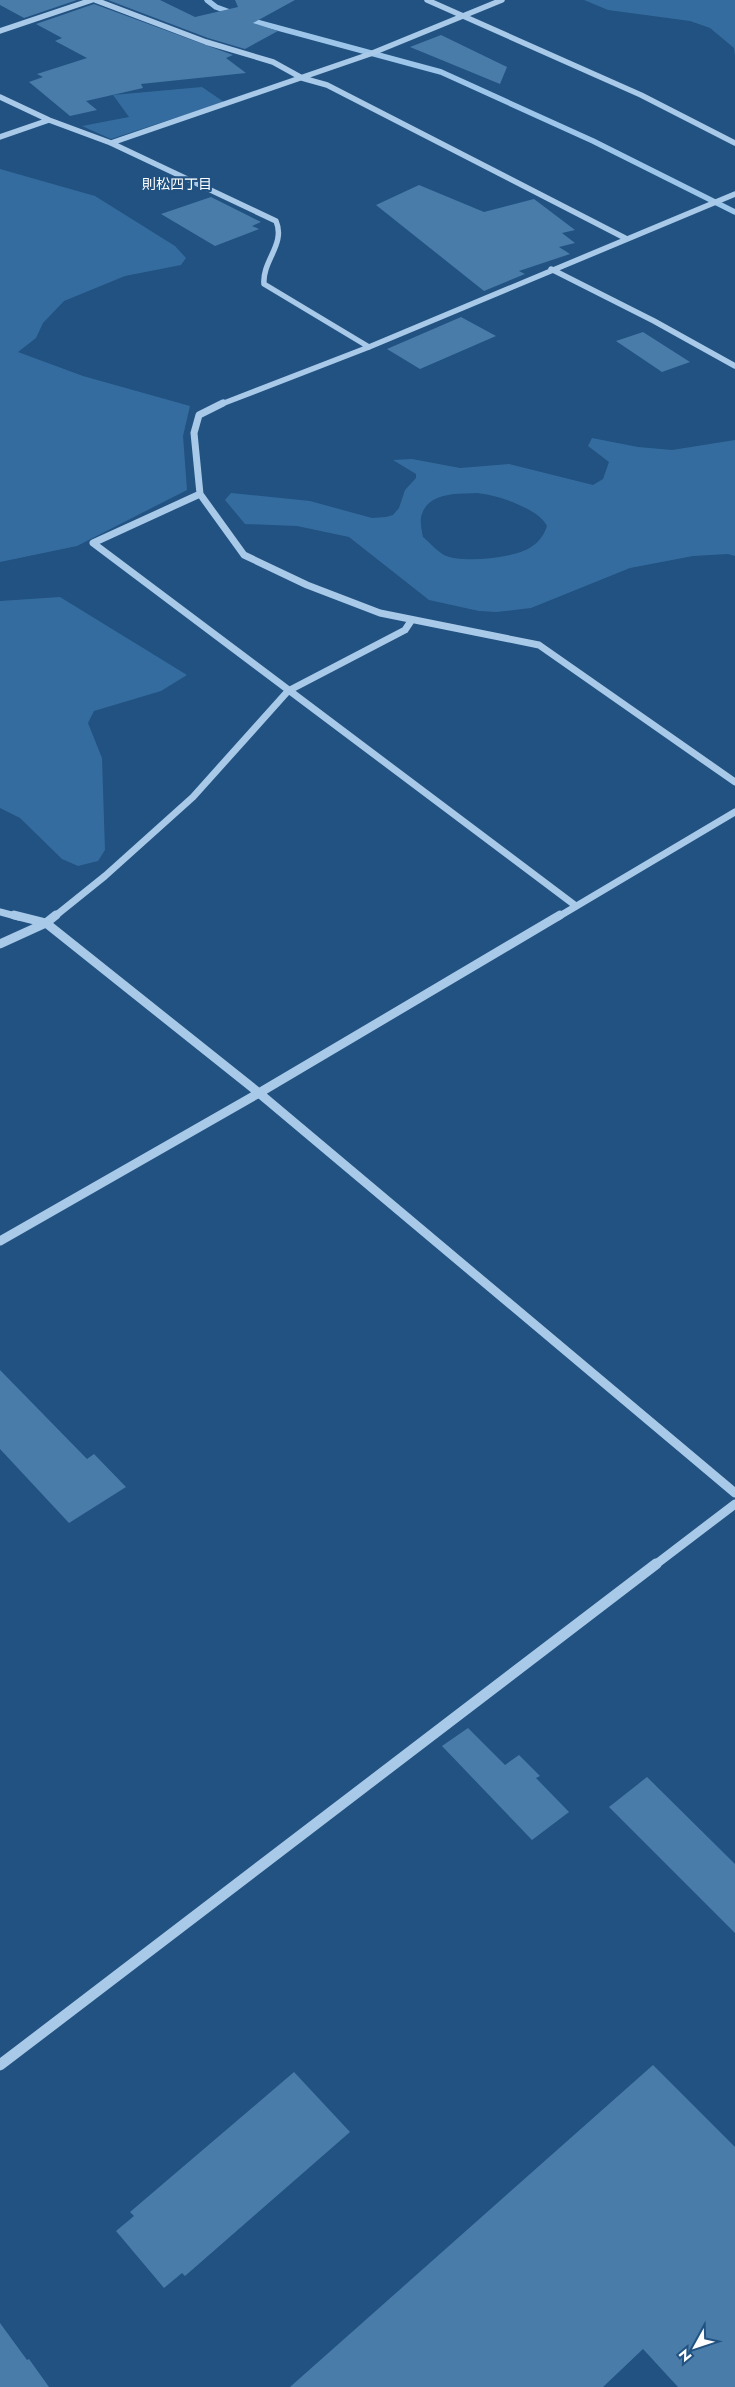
<svg xmlns="http://www.w3.org/2000/svg" width="735" height="2387" viewBox="0 0 735 2387" font-family="Jost,'Noto Sans JP',sans-serif">
  <style>
    .green { fill: #356c9f; fill-rule: evenodd }
    .lines { fill: none; stroke-linecap: round; stroke-linejoin: round }
    .stream { stroke: #9cc5e9; stroke-width: 5.5 }
    .building { fill: #4a7caa }
    .minor-far3 { stroke: #a8c9e8; stroke-width: 5.5 }
    .minor-far2 { stroke: #a8c9e8; stroke-width: 7 }
    .minor-far1 { stroke: #a8c9e8; stroke-width: 9 }
    .minor { stroke: #a8c9e8; stroke-width: 11 }
    .labels { text-anchor: middle; dominant-baseline: central; stroke-width: 4.5; stroke-linejoin: round; paint-order: stroke }
    .far-neighbourhood-label { font-size: 14px; fill: #fff; stroke: #215281 }
  </style>
  <rect width="100%" height="100%" fill="#215281"/>
  <path class="green" d="M584,0H735V56L734,48L710,28L690,21L608,10Z
    M202,87L224,102L111,139L82,126L129,117L113,95Z
    M0,169L95,196L175,246L186,258L181,265L125,276L64,301L43,323L36,338L18,352L83,376L190,406L183,436L187,490L77,546L0,562Z
    M592,438L638,447L672,450L735,440V556L728,554L693,556L630,568L531,608L496,612L479,611L429,600L349,537L297,526L245,524L225,500L231,493L310,501L372,518L386,517L393,515L399,508L405,490L416,478V474L393,460L412,459L460,468L509,464L593,485L603,479L609,462L588,446ZM477,493C497,495 538,508 547,526C544,535 539,542 531,547C516,558 461,564 444,555C437,551 430,543 423,537C422,531 419,520 422,514C429,492 458,494 477,493Z
    M60,597L187,675L161,691L94,711L88,723L102,758L105,850L98,861L78,866L62,859L20,818L0,808V601Z"/>
  <g class="lines">
    <path class="stream" d="M207,0L216,7L256,22L441,72L593,141L735,212"/>
  </g>
  <path class="building" d="M0,0H77L24,18L0,5Z
    M108,0H160L195,17L238,7L235,0H295L253,23L278,31L245,49L208,38Z
    M94,4L233,55L226,58L246,73L141,84L143,88L86,101L97,110L70,116L29,82L43,77L37,74L87,58L55,41L62,38L36,24Z
    M441,35L507,67L500,84L410,47Z
    M419,185L484,212L534,199L575,230L562,233L575,243L559,247L570,254L519,271L525,274L484,291L376,205Z
    M211,197L261,222L252,226L259,229L215,246L161,214Z
    M461,317L496,336L420,369L387,349Z
    M643,332L690,362L662,372L616,341Z
    M0,1370L87,1459L94,1454L126,1487L69,1523L0,1449Z
    M468,1728L505,1765L519,1755L540,1776L536,1778L569,1812L532,1840L442,1746Z
    M647,1777L735,1864V1933L609,1807Z
    M653,2065L735,2147V2387H678L643,2349L603,2387H290Z
    M294,2072L350,2132L185,2276L182,2273L164,2288L116,2231L134,2216L130,2212Z
    M0,2323L27,2360L29,2359L49,2387H0Z"/>
  <g class="lines">
    <path class="minor-far3" d="M95,0L206,42L273,62L302,78L327,85L625,238
      M427,0L641,95L735,143
      M0,31L92,0
      M0,97L49,120L111,143L276,221C286,244 262,261 264,284L369,347
      M0,137L49,120
      M111,143L370,54L502,0
      M551,269L654,321L735,366
      M219,405L369,347L735,194"/>
    <path class="minor-far2" d="M223,403L199,415L194,433L200,494L244,555L307,585L380,613L539,645L735,782
      M200,494L93,543L576,906
      M0,912L19,917
      M54,917L105,876L193,797L288,691L405,630L411,621
      M558,917L735,812"/>
    <path class="minor-far1" d="M14,915L46,923L259,1093L735,1493
      M0,944L46,923L56,915
      M0,1241L259,1093L560,915
      M655,1565L735,1504"/>
    <path class="minor" d="M0,2065L656,1564"/>
  </g>
  <g class="labels">
    <g class="far-neighbourhood-label">
      <text x="177" y="184">則松四丁目</text>
    </g>
  </g>
  <g transform="translate(695 2347) rotate(230)" stroke="#215281" stroke-width="4" paint-order="stroke">
  <path d="M0-4L9 19L0 12L-9 19Z" fill="#ffffff"/>
  <text y="-8" font-size="14" font-weight="bold" text-anchor="middle" fill="#ffffff">N</text>
  </g>
</svg>
